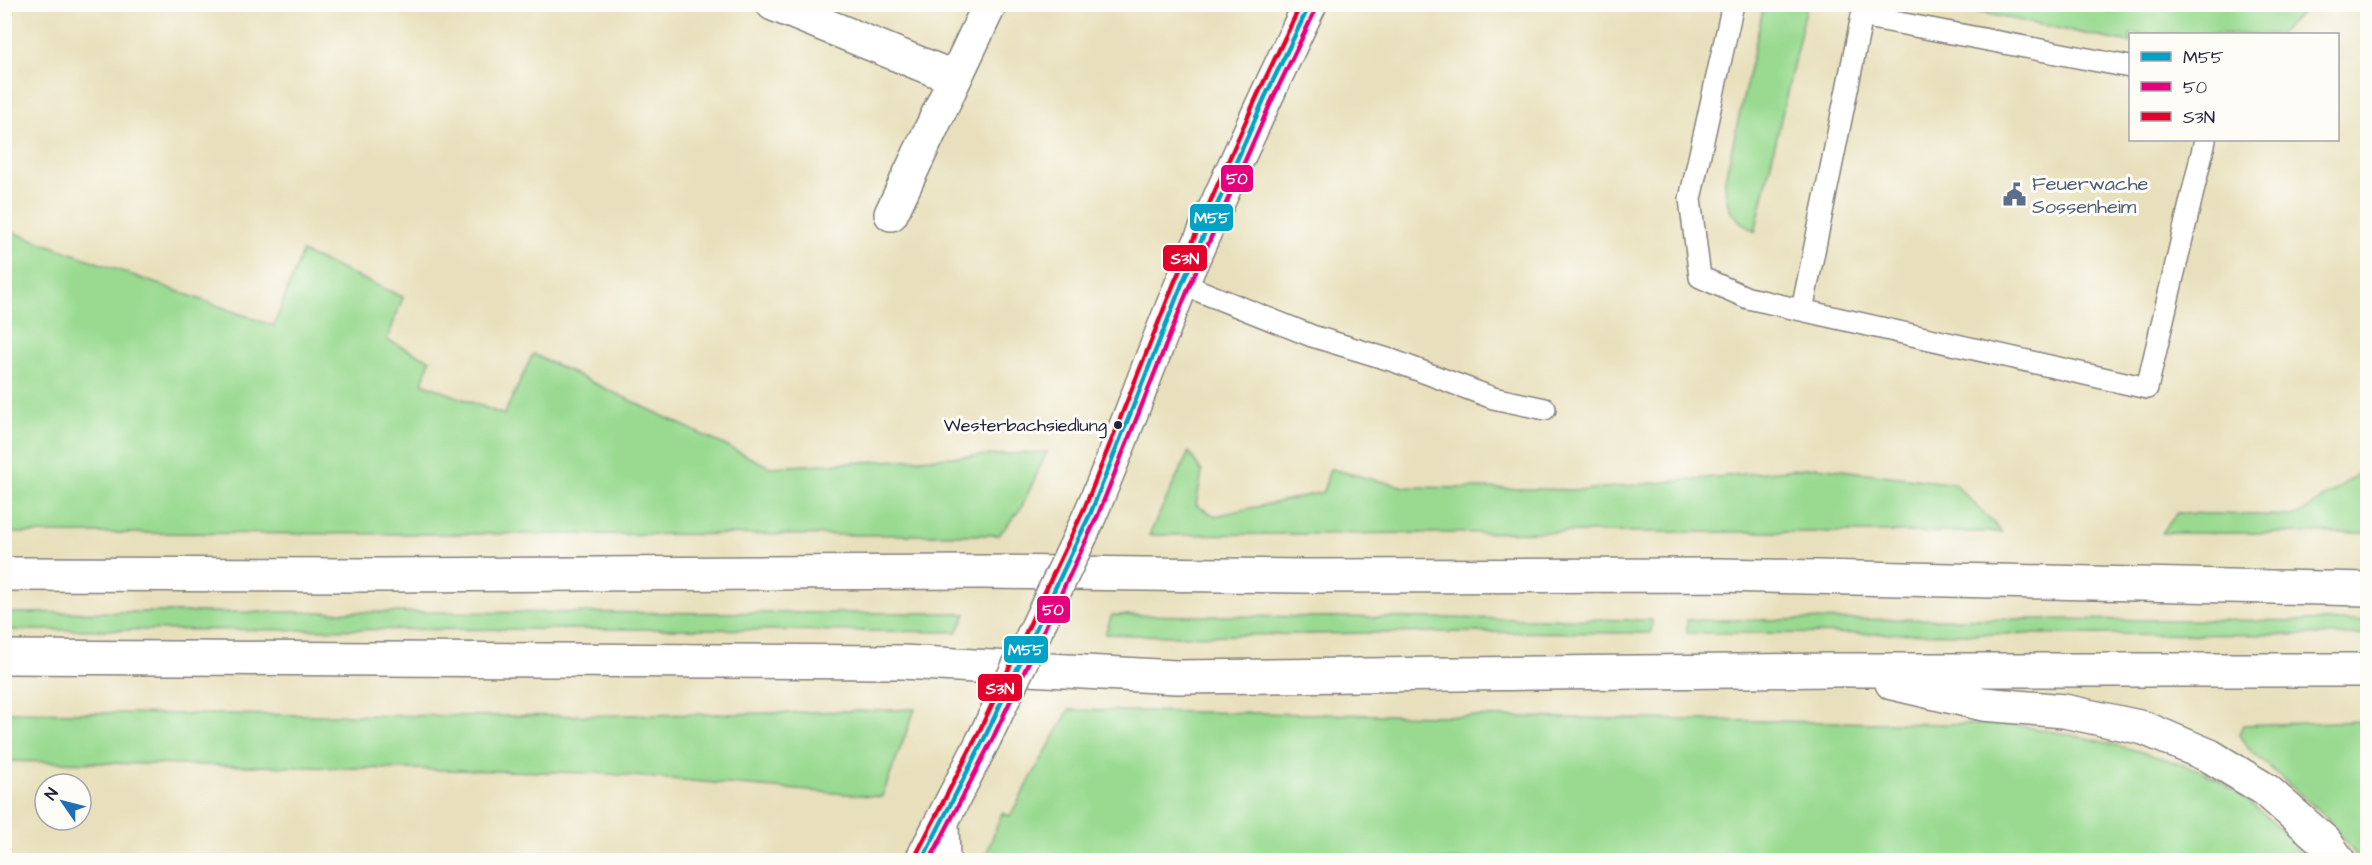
<svg xmlns="http://www.w3.org/2000/svg" width="2372" height="865" viewBox="0 0 2372 865" font-family="'Architects Daughter',sans-serif">
  <style>
    .green { fill: #99da90; stroke: #5e7e66; stroke-width: 1.5 }
    .lines { fill: none; stroke-linecap: round; stroke-linejoin: round }
    .service-casing { stroke: #85817c; stroke-width: 24 }
    .minor-casing { stroke: #85817c; stroke-width: 36 }
    .secondary-casing { stroke: #85817c; stroke-width: 36 }
    .motorway-casing { stroke: #85817c; stroke-width: 36 }
    .service { stroke: #fff; stroke-width: 21 }
    .minor { stroke: #fff; stroke-width: 33 }
    .secondary { stroke: #fff; stroke-width: 33 }
    .motorway { stroke: #fff; stroke-width: 33 }
    .secondary-bridge-casing { stroke: #85817c; stroke-width: 36; stroke-linecap: butt }
    .secondary-bridge { stroke: #fff; stroke-width: 33 }
    .bus-1-casing { stroke: #fdfcf7; stroke-width: 9 }
    .bus-2-casing { stroke: #fdfcf7; stroke-width: 9 }
    .bus-3-casing { stroke: #fdfcf7; stroke-width: 9 }
    .bus-1 { stroke: #02a2c7; stroke-width: 4.5 }
    .bus-2 { stroke: #e5007d; stroke-width: 4.5 }
    .bus-3 { stroke: #e4002b; stroke-width: 4.5 }
    .bus-dot { fill: #22223b; stroke: #fdfcf7; stroke-width: 2 }
    .labels { text-anchor: middle; dominant-baseline: central; stroke-width: 6; stroke-linejoin: round; paint-order: stroke }
    .bus-label { font-size: 18px; fill: #22223b; stroke: #fdfcf7; text-anchor: end }
    .service-label { font-size: 20px; fill: #4e5e75; stroke: #fdfcf7; text-anchor: start }
    .line-badge { stroke: #fdfcf7; stroke-width: 2 }
    .badge-label { font-size: 16px; text-anchor: middle; font-weight: bold; fill: #fff }
  </style>
  <rect width="100%" height="100%" fill="#fdfcf7"/>
  <filter id="ink" filterUnits="userSpaceOnUse"><feTurbulence type="fractalNoise" baseFrequency=".0167" numOctaves="2"/><feDisplacementMap in="SourceGraphic" scale="12" xChannelSelector="R" yChannelSelector="G"/><feConvolveMatrix kernelMatrix="1 2 1 2 8 2 1 2 1" color-interpolation-filters="sRGB"/></filter>
  <filter id="wash" filterUnits="userSpaceOnUse"><feTurbulence type="fractalNoise" baseFrequency=".008" numOctaves="4" result="noise"/><feDisplacementMap in="SourceGraphic" scale="24" xChannelSelector="R" yChannelSelector="G"/><feGaussianBlur stdDeviation="1.35" result="paint"/><feColorMatrix in="noise" values="0 0 0 0 0 0 0 0 0 0 0 0 0 0 0 0 0 1.4 0 .05"/><feComposite in="paint" operator="in"/></filter>
  <g filter="url(#wash)">
    <rect width="100%" height="100%" fill="#e8e0bc"/>
    <path class="green" d="M2266,4L2302,12L2279,34H2130V43L1943,5Z
      M1764,5H1807L1755,232C1730,216 1725,209 1725,179Z
      M4,229L274,326L302,252L403,297L387,340L430,360L422,383L504,415L533,354L770,467L1047,452L1021,508L999,535L5,533Z
      M1189,452L1202,472L1196,505L1215,516L1323,492L1330,469L1405,487L1584,490L1817,467L1955,484L2002,532H1564L1149,535Z
      M2367,468V533H2162L2177,513L2297,516Z
      M136,612L950,613L966,614L957,632L682,629L5,630V613Z
      M1112,615L1652,620L1651,633L1443,632L1172,636L1105,634Z
      M2000,619L2367,621L2368,635L1687,633V620Z
      M915,709L882,797L598,773L5,761V712C308,715 611,720 915,709Z
      M1069,710L2016,725C2069,734 2121,744 2173,762C2184,765 2197,768 2207,774C2243,793 2283,829 2308,860H984L1002,813L1010,816Z
      M2367,721V860H2360L2326,817L2249,749L2239,735L2243,725Z"/>
  </g>
  <g filter="url(#ink)">
    <g class="lines">
      <defs>
        <path id="service" d="M1733,4L1690,199L1700,277L1748,298L2147,388L2205,140
          M1182,284L1312,336L1394,361L1493,398L1545,409
          M1802,310L1862,16L2130,67"/>
        <path id="minor" d="M773,4L955,78
          M891,214L990,4"/>
        <path id="secondary" d="M1081,535C1118,454 1146,369 1181,286C1222,191 1265,98 1310,4
          M922,860L985,737"/>
        <path id="motorway" d="M4,574L378,575L981,572L1303,576L1719,575L2368,589
          M4,657L902,662L1176,677L1834,670H2368
          M1892,683L1983,704L2064,711L2144,728L2210,756L2266,790L2325,842L2338,860
          M942,823L943,860"/>
      </defs>
      <use href="#service" class="service-casing"/>
      <use href="#minor" class="minor-casing"/>
      <use href="#secondary" class="secondary-casing"/>
      <use href="#motorway" class="motorway-casing"/>
      <use href="#service" class="service"/>
      <use href="#minor" class="minor"/>
      <use href="#secondary" class="secondary"/>
      <use href="#motorway" class="motorway"/>
      <defs>
        <path id="secondary-bridge" d="M985,737L1081,535"/>
      </defs>
      <use href="#secondary-bridge" class="secondary-bridge-casing"/>
      <use href="#secondary-bridge" class="secondary-bridge"/>
      <defs>
        <path id="bus-1" d="M922,860L985,737L1091,512L1182,284L1265,97L1310,4"/>
        <path id="bus-2" d="M930,860L992,740L1098,515L1189,287L1272,100L1317,7"/>
        <path id="bus-3" d="M915,857L978,734L1084,509L1175,281L1258,94L1301,4"/>
      </defs>
      <use href="#bus-1" class="bus-1-casing"/>
      <use href="#bus-2" class="bus-2-casing"/>
      <use href="#bus-3" class="bus-3-casing"/>
      <use href="#bus-1" class="bus-1"/>
      <use href="#bus-2" class="bus-2"/>
      <use href="#bus-3" class="bus-3"/>
    </g>
  </g>
  <defs>
    <symbol id="civic-bare" viewBox="-9 -9 18 18"><path d="M-.6-6.5H3V-4.5H.6V-3L4-1V1h2V6H-6V1h2V-1L-.6-3ZM-1.2 2.5V6h2.4V2.5Z" fill="#5c6f8a" stroke="#fdfcf7" stroke-width="2.5" paint-order="stroke"/></symbol>
  </defs>
  <g fill-rule="evenodd">
    <use href="#civic-bare" x="1998" y="178" width="33" height="33"/>
  </g>
  <circle class="bus-dot" cx="1118" cy="425" r="5"/>
  <g class="labels">
    <g class="bus-label">
      <text x="1107" y="425">Westerbachsiedlung</text>
    </g>
    <g class="service-label">
      <text x="2032" y="184">Feuerwache<tspan x="2032" dy="23">Sossenheim</tspan></text>
    </g>
  </g>
  <g class="line-badge">
    <rect x="1220" y="164" width="34" height="29" rx="6" fill="#e5007d"/>
    <rect x="1189" y="203" width="45" height="29" rx="6" fill="#02a2c7"/>
    <rect x="1162" y="244" width="46" height="28" rx="6" fill="#e4002b"/>
    <rect x="1036" y="595" width="35" height="29" rx="6" fill="#e5007d"/>
    <rect x="1003" y="635" width="46" height="29" rx="6" fill="#02a2c7"/>
    <rect x="977" y="673" width="46" height="29" rx="6" fill="#e4002b"/>
  </g>
  <g class="badge-label">
    <text x="1237" y="184">50</text>
    <text x="1212" y="223">M55</text>
    <text x="1185" y="264">S3N</text>
    <text x="1053" y="615">50</text>
    <text x="1026" y="655">M55</text>
    <text x="1000" y="694">S3N</text>
  </g>
  <rect width="2372" height="865" fill="none" stroke="#fdfcf7" stroke-width="24"/>
  <rect x="2129" y="33" width="210" height="108" fill="#fdfcf7" stroke="#a5a5ac" stroke-width="1.5"/>
  <rect x="2141" y="52" width="30" height="9" fill="#02a2c7" stroke="#a5a5ac" stroke-width="1.5"/>
  <text x="2183" y="63" font-size="18" fill="#22223b">M55</text>
  <rect x="2141" y="82" width="30" height="9" fill="#e5007d" stroke="#a5a5ac" stroke-width="1.5"/>
  <text x="2183" y="93" font-size="18" fill="#22223b">50</text>
  <rect x="2141" y="112" width="30" height="9" fill="#e4002b" stroke="#a5a5ac" stroke-width="1.5"/>
  <text x="2183" y="123" font-size="18" fill="#22223b">S3N</text>
  <g transform="translate(63 802) rotate(305)"><circle r="28" fill="#fdfcf7" stroke="#a5a5ac" stroke-width="1.5"/>
  <path d="M0-4.5L10 22L0 15L-10 22Z" fill="#1f6fb2"/>
  <text y="-9" font-size="16" font-weight="bold" text-anchor="middle" fill="#22223b">N</text>
  </g>
</svg>
